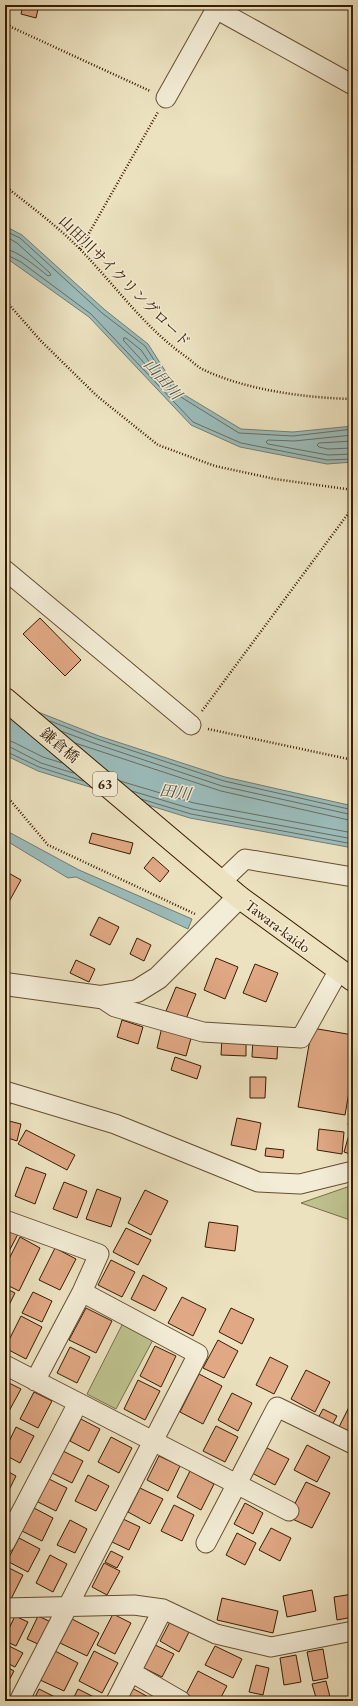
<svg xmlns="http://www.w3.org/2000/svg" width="358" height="1706" viewBox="0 0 358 1706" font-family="'EB Garamond','Noto Serif JP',serif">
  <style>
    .green { fill: #bdc28e; stroke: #7a6f47 }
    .water { fill: #9bbcbb; stroke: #737c70 }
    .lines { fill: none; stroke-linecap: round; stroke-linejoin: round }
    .shore { stroke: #6a6c5e; stroke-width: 1 }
    .building { fill: #e0a884; stroke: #381c00 }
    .minor-casing { stroke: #654e30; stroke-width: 21 }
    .tertiary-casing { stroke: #654e30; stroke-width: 24 }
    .primary-casing { stroke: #381c00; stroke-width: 24 }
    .path { stroke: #381c00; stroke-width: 2.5; stroke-dasharray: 1 2; stroke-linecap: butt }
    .minor { stroke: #f3ecd6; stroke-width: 19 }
    .tertiary { stroke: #f3ecd6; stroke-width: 22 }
    .primary { stroke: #ece2c0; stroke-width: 22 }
    .labels { text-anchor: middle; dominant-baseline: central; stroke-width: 3; stroke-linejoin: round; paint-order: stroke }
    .shield { fill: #f3ecd6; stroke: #705a40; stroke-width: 1 }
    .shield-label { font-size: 14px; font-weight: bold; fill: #381c00 }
    .street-label { font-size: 15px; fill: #381c00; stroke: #f3ecd6 }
    .water-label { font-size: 16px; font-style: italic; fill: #564c38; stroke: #f3ecd6 }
  </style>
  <rect width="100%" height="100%" fill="#ece2c0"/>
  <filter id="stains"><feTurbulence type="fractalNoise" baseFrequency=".005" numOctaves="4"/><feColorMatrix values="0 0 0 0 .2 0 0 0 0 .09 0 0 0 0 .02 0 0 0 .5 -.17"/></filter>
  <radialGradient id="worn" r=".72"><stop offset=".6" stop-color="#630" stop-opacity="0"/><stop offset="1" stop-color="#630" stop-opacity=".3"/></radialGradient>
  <path class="green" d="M353,1185V1221L301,1203Z
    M123,1323L154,1338L116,1409L87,1394Z"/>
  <path class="water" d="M5,226L22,235L105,310L148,344L178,391L241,429L293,432L353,426V462L327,464L240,447L191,425L89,317L5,257Z
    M5,699L99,736L225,777L353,806V848L190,818L38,771L5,755Z
    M5,830L79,870L192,919L188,929L76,877L68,878L5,840Z"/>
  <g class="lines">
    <path class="shore" d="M5,231L20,238L102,313L145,346L176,394L239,433L293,436L353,429
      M5,236L17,243L50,273L51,275L48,276C38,268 17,250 5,249
      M5,254L21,262L91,314L193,422L241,443L327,460L353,459
      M124,338H126L141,350L150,363L149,365H146L124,341Z
      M353,435L294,441L268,440L266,442L268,444L328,455L353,454
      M353,441L319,443L317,445L319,447L328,449L353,448
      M50,721L97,739L224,781L353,810
      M61,731L96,744L222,786L353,815
      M5,740L13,742L43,757L62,763
      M75,743L221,791L353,821
      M5,746L10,747L41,763L73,773
      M5,751L39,767L83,781
      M120,781L194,803L353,833
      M132,791L192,809L353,839
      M141,799L191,814L353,844"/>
  </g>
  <path class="building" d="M23,5H39L36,18L21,14Z
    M40,618L81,660L65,676L23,634Z
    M92,833L133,843L130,854L89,843Z
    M153,857L169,871L160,882L144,868Z
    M5,871L21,880L5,909Z
    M99,917L119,927L110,945L90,935Z
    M137,938L151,945L144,961L130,954Z
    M216,958L238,967L225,999L204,990Z
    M76,960L95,969L89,982L70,973Z
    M255,964L278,973L266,1002L243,993Z
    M176,987L196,994L186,1019L166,1011Z
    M122,1020L143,1027L138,1044L117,1037Z
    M162,1027L192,1035L186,1056L157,1048Z
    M312,1028L353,1035V1069L345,1115L298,1107Z
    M222,1037L246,1039V1056L221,1055Z
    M253,1038L278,1039L277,1059L252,1057Z
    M175,1057L201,1066L197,1079L171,1070Z
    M250,1077H266L265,1098H250Z
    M5,1100L11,1101L5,1121Z
    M353,1105V1126L348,1125Z
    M237,1118L261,1123L256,1150L231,1145Z
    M9,1121L21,1124L17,1141L5,1137Z
    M319,1129L344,1132L342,1154L317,1150Z
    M26,1130L75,1155L67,1170L18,1144Z
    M350,1131L353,1132V1155L344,1152Z
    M266,1148L284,1150L283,1158L265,1156Z
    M26,1167L46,1174L35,1204L15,1196Z
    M64,1182L87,1191L77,1218L53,1209Z
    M97,1189L121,1198L111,1227L86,1219Z
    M145,1190L168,1201L151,1235L128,1223Z
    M209,1222L238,1226L235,1251L205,1247Z
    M5,1227L18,1234L5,1259Z
    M126,1228L151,1240L138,1265L113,1252Z
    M20,1237L40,1248L19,1291L5,1284V1267Z
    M55,1248L76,1259L60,1290L39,1280Z
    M111,1260L135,1272L122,1297L98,1285Z
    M143,1275L167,1288L155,1311L131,1299Z
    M5,1288L15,1293L7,1309L5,1307Z
    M33,1292L52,1301L42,1322L22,1313Z
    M182,1297L206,1309L193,1336L168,1323Z
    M86,1308L112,1321L96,1353L69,1340Z
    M231,1308L254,1319L242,1344L219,1332Z
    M21,1316L42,1327L26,1359L5,1348Z
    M218,1340L238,1351L224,1378L203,1368Z
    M155,1346L176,1356L161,1387L140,1376Z
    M70,1347L90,1357L77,1383L57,1373Z
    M270,1357L288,1366L274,1394L256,1385Z
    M306,1370L330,1382L315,1412L291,1399Z
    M199,1374L222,1386L203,1424L180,1412Z
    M138,1380L160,1391L145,1420L124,1409Z
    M5,1381L21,1389L8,1413L5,1411Z
    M34,1392L52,1401L38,1428L20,1419Z
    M232,1393L252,1403L238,1431L218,1420Z
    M349,1407L353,1409V1434L338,1429Z
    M323,1409L337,1416L331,1427L317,1420Z
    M81,1419L100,1429L89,1451L70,1441Z
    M216,1426L238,1437L225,1462L203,1451Z
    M16,1427L34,1436L20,1463L5,1455V1450Z
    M111,1437L132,1448L119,1473L98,1462Z
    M307,1445L330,1457L317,1482L294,1470Z
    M265,1447L289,1459L275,1485L252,1473Z
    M63,1451L83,1461L72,1483L52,1473Z
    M159,1456L180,1466L168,1491L147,1480Z
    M5,1470L16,1476L6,1496L5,1495Z
    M190,1471L214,1484L201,1510L177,1497Z
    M88,1475L109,1486L96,1511L75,1501Z
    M47,1478L67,1488L56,1511L36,1501Z
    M306,1482L330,1493L312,1528L288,1517Z
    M140,1488L163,1499L150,1524L128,1512Z
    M245,1503L263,1513L253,1534L234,1524Z
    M174,1505L194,1515L182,1541L161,1531Z
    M34,1508L53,1518L42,1541L22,1531Z
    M123,1519L140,1527L129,1550L112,1542Z
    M70,1520L87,1529L75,1553L57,1545Z
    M271,1528L291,1538L280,1561L259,1550Z
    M237,1533L256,1543L245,1565L226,1555Z
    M19,1538L40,1549L28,1572L7,1561Z
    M111,1551L123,1557L117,1568L105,1562Z
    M50,1555L67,1564L53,1592L36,1583Z
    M104,1563L120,1571L107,1595L92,1587Z
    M5,1566L23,1575L11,1599L5,1596Z
    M312,1590L316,1611L287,1617L283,1596Z
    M353,1594V1617L337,1620L334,1597Z
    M222,1598L278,1611L273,1633L217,1620Z
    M113,1614L131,1623L115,1654L97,1645Z
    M15,1616L28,1622L16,1646L5,1641V1637Z
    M38,1616L51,1622L40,1645L27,1639Z
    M72,1619L99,1633L87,1656L60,1643Z
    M171,1620L190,1630L179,1652L160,1641Z
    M5,1644L23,1653L15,1667L5,1662Z
    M153,1644L174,1654L162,1677L142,1667Z
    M215,1646L242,1659L233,1678L205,1665Z
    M323,1649L328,1678L313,1681L307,1652Z
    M55,1651L78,1663L64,1691L40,1680Z
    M94,1651L118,1663L102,1693L79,1681Z
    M296,1655L301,1682L284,1685L280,1658Z
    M256,1665L269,1668L263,1695L249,1692Z
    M5,1666L14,1671L5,1688Z
    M198,1671L227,1686L219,1701H194L185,1696Z
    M326,1681L331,1701H317L312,1684Z
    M132,1688L152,1699L151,1701H126Z
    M39,1689L55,1697L54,1701H33Z
    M78,1689L98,1699L97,1701H72Z"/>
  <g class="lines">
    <defs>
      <path id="minor" d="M166,98L216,9L353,85
        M5,570L191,725
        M221,882L245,859L353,877
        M100,997L115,1007L203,1032L301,1038L339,970
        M5,1091L115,1124L258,1182L300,1184L353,1171
        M5,1220L99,1254L82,1292L198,1354L19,1701
        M5,1365L289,1511
        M35,1381L82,1292
        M5,1543L78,1403
        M206,1543L277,1407L353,1444
        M5,1608L134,1605L163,1609L216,1634L271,1647L353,1631
        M131,1672L181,1701
        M116,1701L163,1609"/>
      <path id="tertiary" d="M5,984L100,997L137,991L158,978L239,897"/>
      <path id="primary" d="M5,699L239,897L353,980"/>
    </defs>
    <use href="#minor" class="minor-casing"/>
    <use href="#tertiary" class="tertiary-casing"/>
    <use href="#primary" class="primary-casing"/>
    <path class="path" d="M5,22L11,27L150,91
      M5,186C30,206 56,225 79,248C114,284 144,327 185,356C191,360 196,366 202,369C245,390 306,398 353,399
      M80,249L158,112
      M5,300L41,341L97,396L158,445L215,466L275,479L353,490
      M202,711L353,507
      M208,729L353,760
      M5,794L48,845L195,914"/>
    <use href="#minor" class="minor"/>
    <use href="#tertiary" class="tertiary"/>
    <use href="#primary" class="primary"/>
  </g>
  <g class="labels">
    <rect class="shield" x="93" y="772" width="24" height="24" rx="3"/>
    <g class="shield-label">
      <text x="105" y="784">63</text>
    </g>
    <g class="street-label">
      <text transform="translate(125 281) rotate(45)">山田川サイクリングロード</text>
      <text transform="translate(60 745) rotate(40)">鎌倉橋</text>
      <text transform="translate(278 926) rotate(37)">Tawara-kaido</text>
    </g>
    <g class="water-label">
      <text transform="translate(163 379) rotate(49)">山田川</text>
      <text transform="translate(175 792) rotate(8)">田川</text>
    </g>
  </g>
  <rect width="358" height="1706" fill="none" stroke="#ece2c0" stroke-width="20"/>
  <rect x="6" y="6" width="346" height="1694" fill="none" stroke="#381c00" stroke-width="2"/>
  <rect x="10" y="10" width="338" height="1686" fill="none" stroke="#381c00"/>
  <rect width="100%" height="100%" filter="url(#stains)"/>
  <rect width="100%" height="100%" fill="url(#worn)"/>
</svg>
